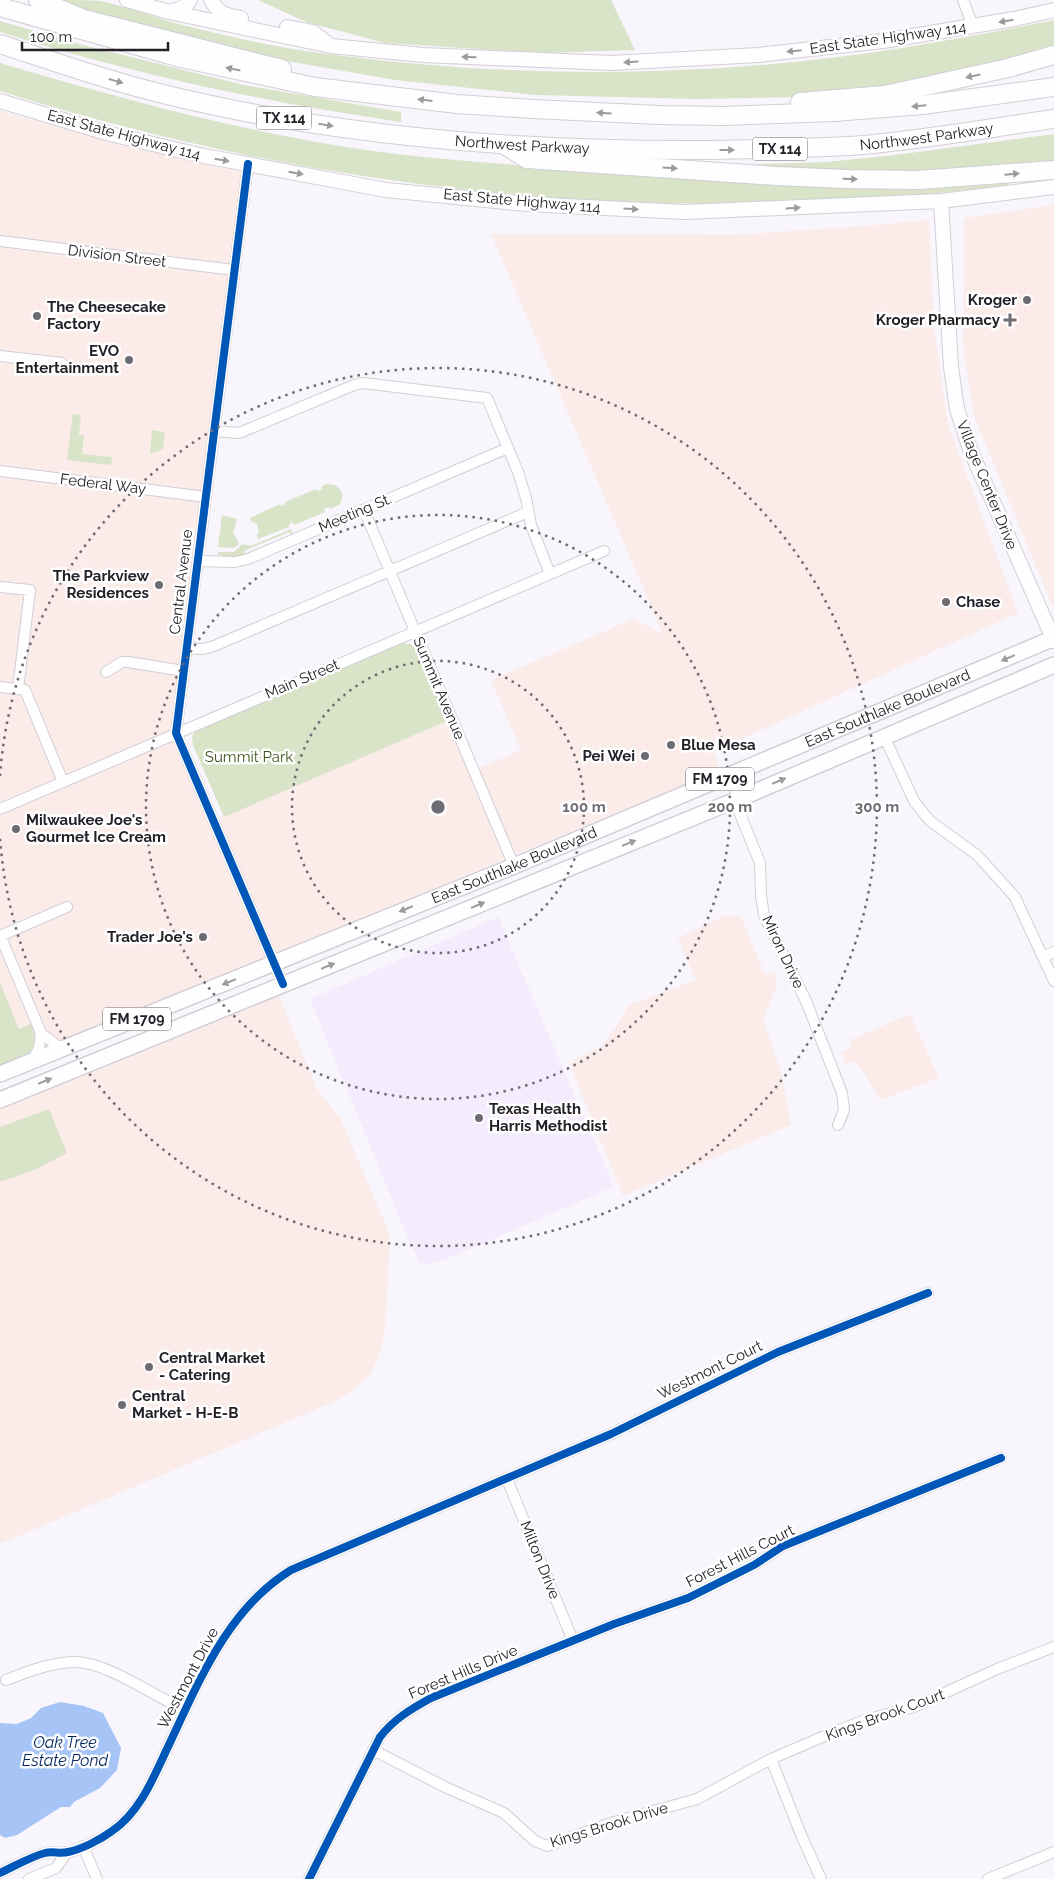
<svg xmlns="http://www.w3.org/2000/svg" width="1054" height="1879" viewBox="0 0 1054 1879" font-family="Raleway,sans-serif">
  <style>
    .commercial { fill: #fbecea }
    .built { fill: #f4ecfc }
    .green { fill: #d8e3c7 }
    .water { fill: #a6c4f5 }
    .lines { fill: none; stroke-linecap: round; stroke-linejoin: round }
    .street-casing { stroke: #d2ced6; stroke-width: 12 }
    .secondary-casing { stroke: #d2ced6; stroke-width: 16 }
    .primary-casing { stroke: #d2ced6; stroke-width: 18 }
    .highway-casing { stroke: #d2ced6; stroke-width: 20 }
    .street { stroke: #fefeff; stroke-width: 10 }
    .secondary { stroke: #fefeff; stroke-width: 14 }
    .primary { stroke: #fefeff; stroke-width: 15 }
    .highway { stroke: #fefeff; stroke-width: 18 }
    .cycleway-casing { stroke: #fff; stroke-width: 11 }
    .cycleway { stroke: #0057b8; stroke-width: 8 }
    .oneway { fill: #9c9a9e }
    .ring { fill: none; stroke: #6e6b72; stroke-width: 2.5; stroke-dasharray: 2.5 5 }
    .poi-dot { fill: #6e6b72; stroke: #fff; stroke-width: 2 }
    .labels { text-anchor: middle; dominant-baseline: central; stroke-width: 5; stroke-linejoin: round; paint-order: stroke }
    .shield { fill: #fff; stroke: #666368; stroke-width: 1 }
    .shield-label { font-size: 14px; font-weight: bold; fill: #242028 }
    .street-label { font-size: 15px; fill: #242028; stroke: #fff }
    .poi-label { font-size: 15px; font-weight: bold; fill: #242028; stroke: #fff; text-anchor: start }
    .park-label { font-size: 15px; fill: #3f521c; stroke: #fff }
    .water-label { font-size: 16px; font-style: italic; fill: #00255d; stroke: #fff }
    .centre { fill: #6e6b72; stroke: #fff; stroke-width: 2.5 }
    .ring-label { font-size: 15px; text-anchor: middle; font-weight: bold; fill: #6e6b72; stroke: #fff; stroke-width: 5; stroke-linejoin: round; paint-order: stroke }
  </style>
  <rect width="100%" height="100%" fill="#f8f5fc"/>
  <path class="commercial" d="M0,110L31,120L248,164L176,733L213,820L453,719L475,770L521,750L491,680L633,619L663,634L491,234L732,235L852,227L929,220L934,326L948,424L1018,613L713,752L719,765L715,772L247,966L0,1066Z
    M1054,205V605H1052L973,414L963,345L964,218Z
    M724,916L741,917L765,975L775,972L776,988L763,1019L781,1072L791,1125L623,1196L569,1063L602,1046L618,1024L629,1005L696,980L678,938Z
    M279,996L316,1087L341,1120L390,1235L385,1329L381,1350L371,1373L351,1392L338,1400L0,1544V1107Z
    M910,1014L939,1078L880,1100L862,1070L856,1062L846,1064L841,1052L852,1047L850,1040Z"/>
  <path class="built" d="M498,917L614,1187L444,1260L421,1265L409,1241L310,999Z"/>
  <path class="green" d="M56,0C70,0 88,0 101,1C128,7 153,17 179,24C233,38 288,50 343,56C493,75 644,77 794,62C881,54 968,37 1054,20V50L914,84L797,97L697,99L537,95L395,80L281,60L104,18Z
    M258,0H611L635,50L542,53L385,43L306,22Z
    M0,21L75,43L244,85L401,112V122C265,102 131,74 0,32Z
    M0,63C122,99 246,133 373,151C431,159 489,163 547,167L1008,181L1009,185C667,229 328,194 0,91Z
    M1054,134V167L884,176L756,167L758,164L826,162L887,156Z
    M73,414L81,415L79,435H84L82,454L112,457L111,465L67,460Z
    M152,430L165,432L163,449L150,454Z
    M326,484L335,485C343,490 344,497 339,505L330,509L329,507L324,509L325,512L294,525L293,522L289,524V527L258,539L257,536L259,532L257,524L251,521L250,518L280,504L281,506L286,504L285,502L316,489L317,491L322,490L321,487Z
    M222,515L237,519L233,532L239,544L234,548L218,547Z
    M291,529L293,534L291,535L289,532L244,551L245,554C234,558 227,556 218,555L217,557L218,552H234L242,544L251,546Z
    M402,643L410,644L417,649L447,721L224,817L193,745L192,737L196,730Z
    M0,983L19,1029L31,1024L37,1041L33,1051L0,1066Z
    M49,1109L67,1153L34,1170L0,1182V1127Z"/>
  <path class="water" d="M60,1702L84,1706L103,1713L121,1748L117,1770L100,1788L74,1802L70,1807H61L17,1835L5,1838L0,1835V1723L17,1724L31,1718L41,1708Z"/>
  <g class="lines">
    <defs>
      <path id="street" d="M963,0L973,26
        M248,164L176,733L283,984
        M0,241L234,270
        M0,356L62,363
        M214,431L239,433L354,385L363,383L487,398L518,472L526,498L531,525L550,574
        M0,471L206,497
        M364,510L514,866
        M198,561L235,562L248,559L508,448
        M0,587L30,590L18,689
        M187,648L203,649L214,646L528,512
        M106,672L122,662H128L184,671
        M0,687L25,690L63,782
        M884,736L914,801L930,821L977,855L1015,897L1054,981
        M732,774L740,814L760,863L761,896L764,915L806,1001L842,1093L844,1110L838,1125
        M0,809L604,551
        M0,935L41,1033L56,1045L66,1048
        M0,936L67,907
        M1044,956L1054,952
        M32,1061L39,1048L41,1033
        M507,1479L573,1641
        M6,1680C29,1671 52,1662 77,1662C108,1663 156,1697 185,1710
        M373,1750L445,1787L504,1813L535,1841L547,1846L614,1822L697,1799L771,1759L827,1735L865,1720L914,1707L997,1669L1054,1647
        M771,1759L802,1837L821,1879
        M83,1846L97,1879
        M0,1873C15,1866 30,1857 45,1853C52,1851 60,1854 68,1852C82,1849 100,1840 112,1831C139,1813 153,1779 166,1751C198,1684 226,1610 291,1570L611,1434L778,1352L928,1293
        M29,1879L56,1868L67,1852
        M309,1879L380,1737C394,1719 411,1709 431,1698L614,1624L688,1598L754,1565L783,1546L1001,1458
        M988,1879L1054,1852"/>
      <path id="secondary" d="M127,0L169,12L331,46L423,55L611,63L758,55L883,41L1014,19L1054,10
        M211,0C219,14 225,15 241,18
        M170,12L185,7L190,0
        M287,27L313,32L328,44
        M0,101L110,134L204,156L386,190L526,204L685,212L941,201L1054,187
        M941,201L951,367L957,409L970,449L1054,641"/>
      <g id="primary">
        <path id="s1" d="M0,1074L514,866L1054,638"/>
        <path d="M0,1100L736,800L1054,665"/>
      </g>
      <g id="highway">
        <path d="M38,0L84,19L282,69"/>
        <path d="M0,7L181,58L315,87L457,104L533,109L659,115L723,116L834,112L923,105L1054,87"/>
        <path id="s2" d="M0,44C52,61 105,80 159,93C336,137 520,151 702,150C755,149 809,149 863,145C927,139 990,128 1054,119"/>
        <path d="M800,102L885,95L1008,68L1054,55"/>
        <path d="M506,146L527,159L777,176L846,179L918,180L1054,170"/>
      </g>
    </defs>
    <use href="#street" class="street-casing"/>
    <use href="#secondary" class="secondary-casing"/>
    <use href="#primary" class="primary-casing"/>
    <use href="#highway" class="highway-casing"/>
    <use href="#street" class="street"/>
    <use href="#secondary" class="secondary"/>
    <use href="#primary" class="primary"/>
    <use href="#highway" class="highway"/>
    <defs>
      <path id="cycleway" d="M248,164L176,733L283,984
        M0,1873C15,1866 30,1857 45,1853C52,1851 60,1854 68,1852C82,1849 100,1840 112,1831C139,1813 153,1779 166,1751C198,1684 226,1610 291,1570L611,1434L778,1352L928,1293
        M309,1879L380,1737C394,1719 411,1709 431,1698L614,1624L688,1598L754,1565L783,1546L1001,1458"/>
    </defs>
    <use href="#cycleway" class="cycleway-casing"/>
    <use href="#cycleway" class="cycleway"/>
  </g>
  <defs><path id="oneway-solid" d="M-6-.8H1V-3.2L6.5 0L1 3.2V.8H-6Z" transform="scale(1.25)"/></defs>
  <g class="oneway">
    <use href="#oneway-solid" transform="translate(1006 21) rotate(170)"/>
    <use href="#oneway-solid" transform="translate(794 51) rotate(174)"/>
    <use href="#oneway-solid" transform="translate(469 57) rotate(-178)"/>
    <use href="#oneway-solid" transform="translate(631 62) rotate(177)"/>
    <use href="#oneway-solid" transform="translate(233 69) rotate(-168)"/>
    <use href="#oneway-solid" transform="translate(973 76) rotate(168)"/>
    <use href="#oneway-solid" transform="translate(116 81) rotate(16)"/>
    <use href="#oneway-solid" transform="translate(425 100) rotate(-173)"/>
    <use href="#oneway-solid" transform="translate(919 106) rotate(175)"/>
    <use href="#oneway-solid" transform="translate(604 113) rotate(-177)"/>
    <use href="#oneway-solid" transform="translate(326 125) rotate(9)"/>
    <use href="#oneway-solid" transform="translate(727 150)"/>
    <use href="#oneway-solid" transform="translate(222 160) rotate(10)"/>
    <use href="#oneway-solid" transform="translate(670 168) rotate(4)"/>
    <use href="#oneway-solid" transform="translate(296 173) rotate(10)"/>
    <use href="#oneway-solid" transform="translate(1012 174) rotate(-5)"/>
    <use href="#oneway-solid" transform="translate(850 179) rotate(1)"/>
    <use href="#oneway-solid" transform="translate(793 208) rotate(-3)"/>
    <use href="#oneway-solid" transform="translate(631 209) rotate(3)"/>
    <use href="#oneway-solid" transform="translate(1008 658) rotate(157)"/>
    <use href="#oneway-solid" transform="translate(779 781) rotate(-23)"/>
    <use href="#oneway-solid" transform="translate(629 843) rotate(-22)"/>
    <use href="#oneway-solid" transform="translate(478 905) rotate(-22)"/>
    <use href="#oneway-solid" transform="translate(406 909) rotate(158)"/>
    <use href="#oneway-solid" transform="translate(328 966) rotate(-22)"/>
    <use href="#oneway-solid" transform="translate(229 982) rotate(158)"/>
    <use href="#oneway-solid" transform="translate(45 1081) rotate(-22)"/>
  </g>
  <g class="ring">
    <circle cx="438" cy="807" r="146"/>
    <circle cx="438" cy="807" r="292"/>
    <path d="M0 776A439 439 0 1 1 0 838"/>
  </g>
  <g class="poi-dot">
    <circle cx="1027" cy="300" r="5"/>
    <circle cx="37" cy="316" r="5"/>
    <path d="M1007.5 312.5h5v5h5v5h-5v5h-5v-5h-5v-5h5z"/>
    <circle cx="129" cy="360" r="5"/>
    <circle cx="159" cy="585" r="5"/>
    <circle cx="946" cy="602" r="5"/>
    <circle cx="671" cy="745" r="5"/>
    <circle cx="645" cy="756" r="5"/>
    <circle cx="16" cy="829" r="5"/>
    <circle cx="203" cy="937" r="5"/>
    <circle cx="479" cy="1118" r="5"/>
    <circle cx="149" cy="1367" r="5"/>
    <circle cx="122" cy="1405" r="5"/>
  </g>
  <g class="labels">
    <g class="shield">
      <rect x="256.5" y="106.5" width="55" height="23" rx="4"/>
      <rect x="752.5" y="137.5" width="55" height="23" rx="4"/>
      <rect x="686" y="767.5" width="68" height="23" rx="4"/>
      <rect x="103" y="1007.5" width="68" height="23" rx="4"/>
    </g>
    <g class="shield-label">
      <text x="284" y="118">TX 114</text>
      <text x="780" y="149">TX 114</text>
      <text x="720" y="779">FM 1709</text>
      <text x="137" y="1019">FM 1709</text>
    </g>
    <g class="street-label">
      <text transform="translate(888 38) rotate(-8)">East State Highway 114</text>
      <text transform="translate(124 135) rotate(15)">East State Highway 114</text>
      <text stroke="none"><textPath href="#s2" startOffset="939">Northwest Parkway</textPath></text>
      <text stroke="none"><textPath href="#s2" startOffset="534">Northwest Parkway</textPath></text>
      <text transform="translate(522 201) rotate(5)">East State Highway 114</text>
      <text transform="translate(117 256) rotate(7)">Division Street</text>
      <text transform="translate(103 484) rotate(7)">Federal Way</text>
      <text transform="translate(987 485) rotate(68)">Village Center Drive</text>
      <text transform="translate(355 513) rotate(-23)">Meeting St.</text>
      <text transform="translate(181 582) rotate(-83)">Central Avenue</text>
      <text transform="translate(302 679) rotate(-23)">Main Street</text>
      <text transform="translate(439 688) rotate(67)">Summit Avenue</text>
      <text stroke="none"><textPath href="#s1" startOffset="960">East Southlake Boulevard</textPath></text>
      <text stroke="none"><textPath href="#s1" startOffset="555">East Southlake Boulevard</textPath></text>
      <text transform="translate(783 952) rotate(65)">Miron Drive</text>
      <text transform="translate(710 1370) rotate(-26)">Westmont Court</text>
      <text transform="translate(740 1556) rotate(-27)">Forest Hills Court</text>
      <text transform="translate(540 1560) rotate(68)">Milton Drive</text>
      <text transform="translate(463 1672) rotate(-23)">Forest Hills Drive</text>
      <text transform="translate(188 1678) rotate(-62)">Westmont Drive</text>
      <text transform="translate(885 1715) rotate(-20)">Kings Brook Court</text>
      <text transform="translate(609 1825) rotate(-17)">Kings Brook Drive</text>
    </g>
    <g class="poi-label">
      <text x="1017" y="300" text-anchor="end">Kroger</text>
      <text x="47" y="307">The Cheesecake<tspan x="47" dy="17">Factory</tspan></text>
      <text x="1000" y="320" text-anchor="end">Kroger Pharmacy</text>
      <text x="119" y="351" text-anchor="end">EVO<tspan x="119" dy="17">Entertainment</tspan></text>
      <text x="149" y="576" text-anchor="end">The Parkview<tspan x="149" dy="17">Residences</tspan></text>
      <text x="956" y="602">Chase</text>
      <text x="681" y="745">Blue Mesa</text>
      <text x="635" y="756" text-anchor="end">Pei Wei</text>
      <text x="26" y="820">Milwaukee Joe's<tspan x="26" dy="17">Gourmet Ice Cream</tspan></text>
      <text x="193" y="937" text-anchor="end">Trader Joe's</text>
      <text x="489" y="1109">Texas Health<tspan x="489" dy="17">Harris Methodist</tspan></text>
      <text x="159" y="1358">Central Market<tspan x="159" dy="17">- Catering</tspan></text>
      <text x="132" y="1396">Central<tspan x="132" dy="17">Market - H-E-B</tspan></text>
    </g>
    <g class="park-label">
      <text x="249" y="757">Summit Park</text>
    </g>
    <g class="water-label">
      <text x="65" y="1742">Oak Tree<tspan x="65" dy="18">Estate Pond</tspan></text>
    </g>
  </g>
  <circle cx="438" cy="807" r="8" class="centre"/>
  <g class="ring-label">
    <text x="584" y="812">100 m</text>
    <text x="730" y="812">200 m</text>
    <text x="877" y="812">300 m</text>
  </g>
  <path d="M22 42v8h146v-8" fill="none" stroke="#242028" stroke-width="2.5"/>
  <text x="30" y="42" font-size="15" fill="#242028" stroke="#ffffff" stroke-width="4" paint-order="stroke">100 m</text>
</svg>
